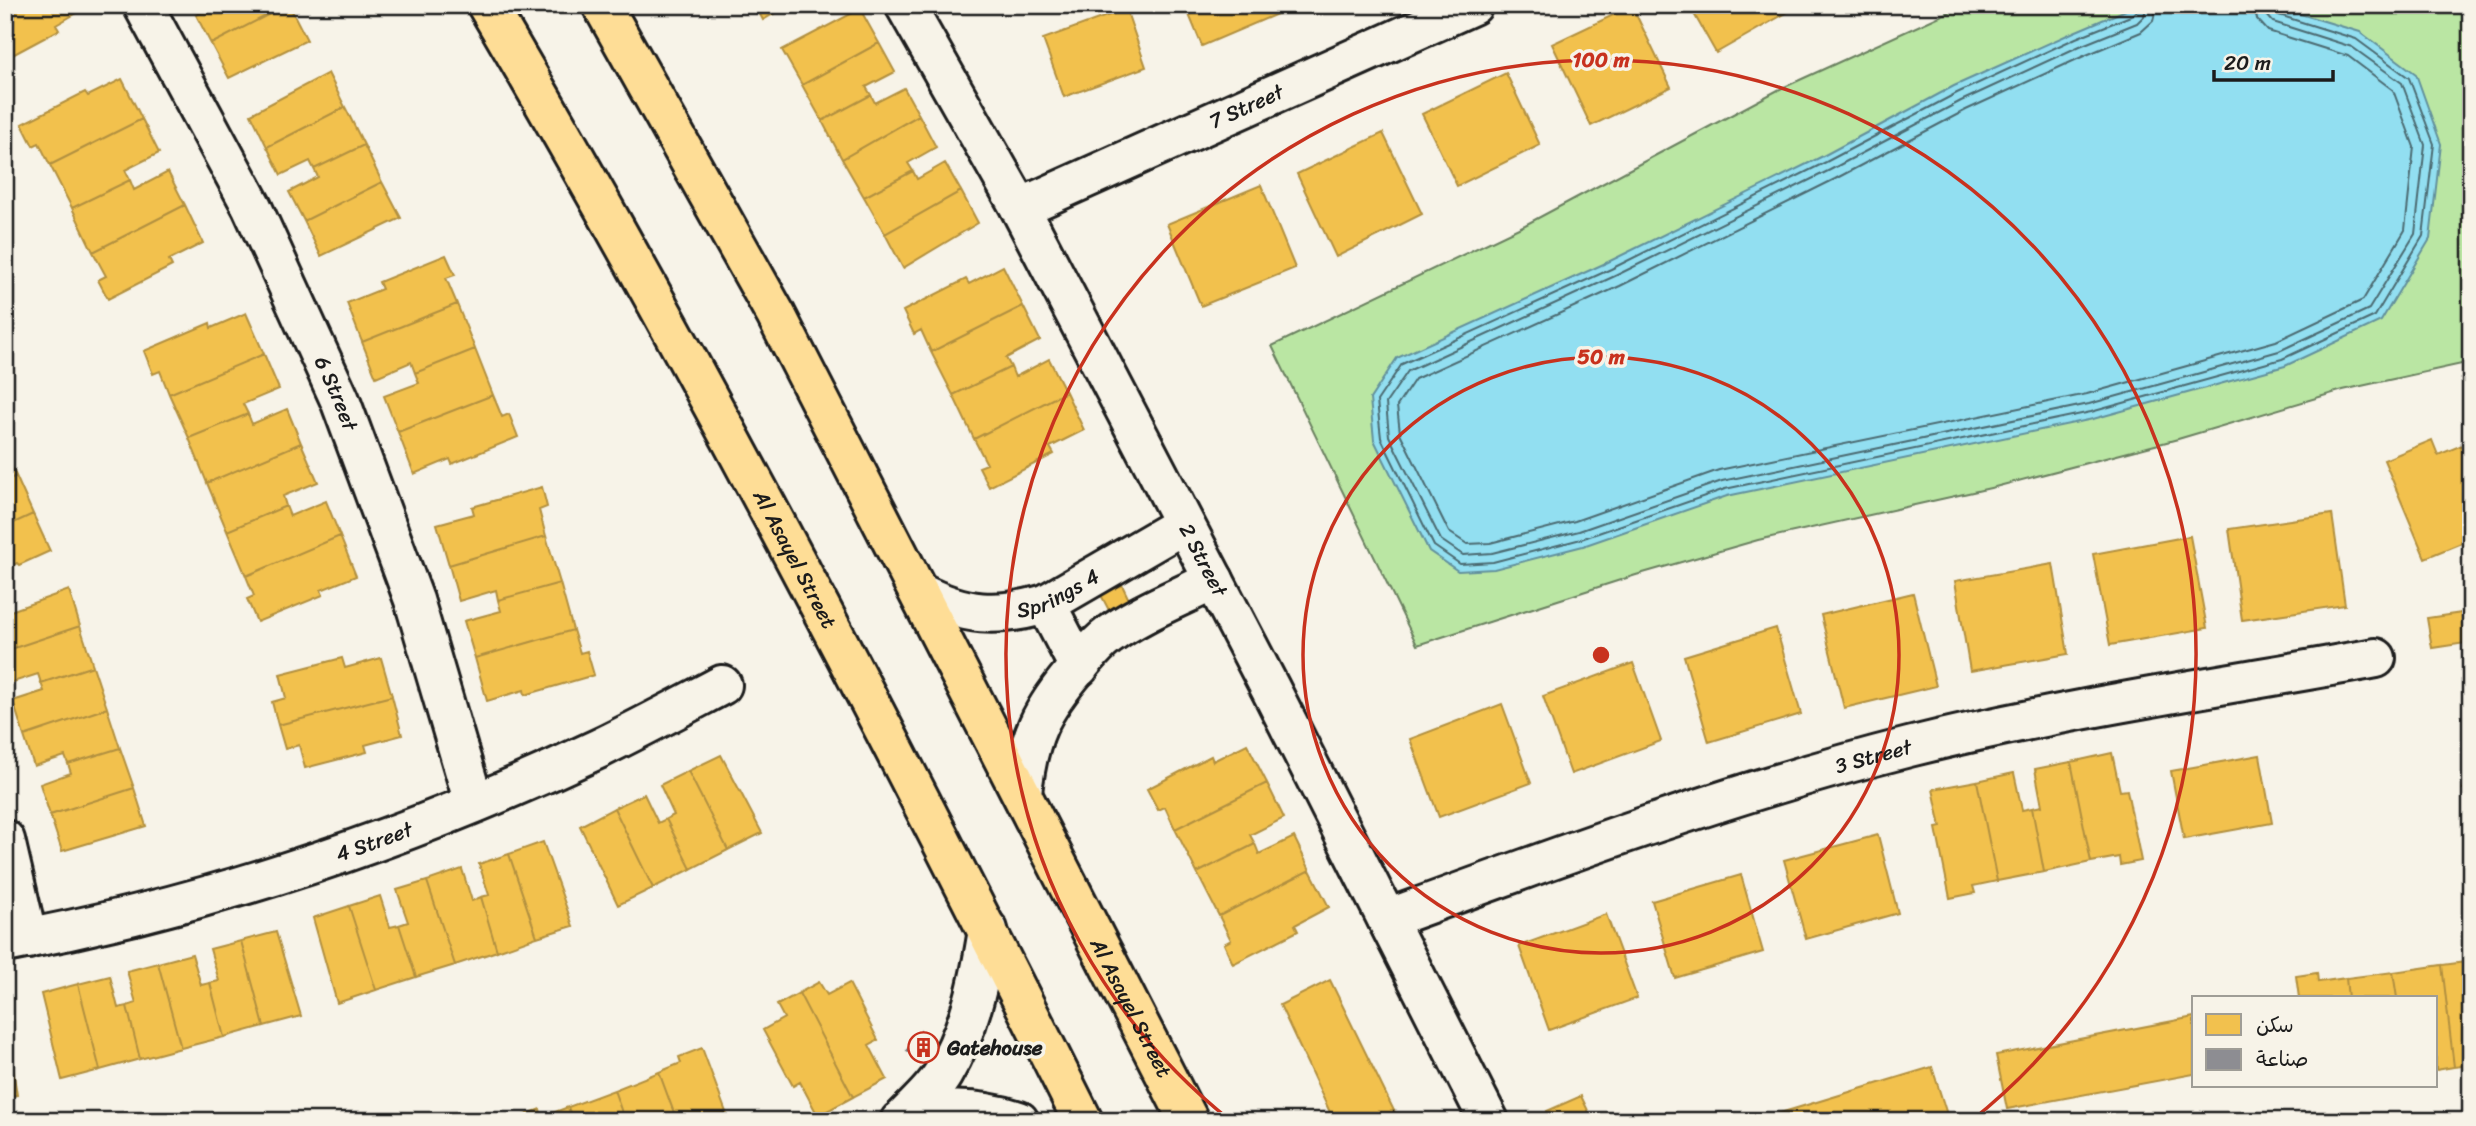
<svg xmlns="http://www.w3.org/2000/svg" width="2476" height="1126" viewBox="0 0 2476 1126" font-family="Sriracha,'Playpen Sans Arabic',sans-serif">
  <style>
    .green { fill: #bae6a3; stroke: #6b8160; stroke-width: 2 }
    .water { fill: #92dff1; stroke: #63919c; stroke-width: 2 }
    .homes { fill: #f2c14e; stroke: #b2903f; stroke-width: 2 }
    .industry { fill: #8d8d92; stroke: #6b6b6f; stroke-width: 2 }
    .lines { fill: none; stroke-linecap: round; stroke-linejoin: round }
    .shore { stroke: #4b6a71; stroke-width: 2 }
    .minor-casing { stroke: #1c1c1c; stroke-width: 44 }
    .major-casing { stroke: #1c1c1c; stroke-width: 44 }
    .minor { stroke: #f7f3e8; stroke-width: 38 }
    .major { stroke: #fedd96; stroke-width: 38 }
    .ring { fill: none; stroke: #c8321e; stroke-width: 3.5 }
    .labels { text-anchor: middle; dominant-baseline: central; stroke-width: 7; stroke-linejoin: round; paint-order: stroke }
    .street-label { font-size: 21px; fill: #1c1c1c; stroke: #f7f3e8 }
    .poi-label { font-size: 21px; font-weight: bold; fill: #1c1c1c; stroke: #f7f3e8; text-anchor: start }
    .centre { fill: #c8321e; stroke: #f7f3e8; stroke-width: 3.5 }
    .ring-label { font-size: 21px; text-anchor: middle; font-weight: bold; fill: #c8321e; stroke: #f7f3e8; stroke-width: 7; stroke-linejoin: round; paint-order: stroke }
  </style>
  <rect width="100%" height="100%" fill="#f7f3e8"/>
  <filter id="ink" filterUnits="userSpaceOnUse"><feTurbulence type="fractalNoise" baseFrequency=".0143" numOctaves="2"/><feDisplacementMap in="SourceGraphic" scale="14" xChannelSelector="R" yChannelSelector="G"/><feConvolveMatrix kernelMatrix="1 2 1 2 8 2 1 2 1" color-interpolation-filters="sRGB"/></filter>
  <g filter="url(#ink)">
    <path class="green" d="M1964,5H2471V362L2343,390L2178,439L1995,487L1758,540L1636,575L1417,645L1272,346L1525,225L1780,89Z"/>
    <path class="water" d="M2158,5H2271L2360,32L2416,74L2441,144L2430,239L2381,321L2285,366L2093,419L1727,496L1583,546L1494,569L1458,571L1429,551L1374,440L1370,399L1397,358L1608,262L1823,156L1954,86L2074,32L2133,7Z"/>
    <path class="homes" d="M6,5H89V6L56,25L59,30L5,59Z
      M215,5H287L211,44L196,15Z
      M287,5H289L307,40L229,78L211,44Z
      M755,5H788L763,20Z
      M1185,5H1298L1202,46Z
      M1689,5H1791L1793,9L1716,53Z
      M1632,6L1671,87L1591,126L1552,44Z
      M860,9L879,43L802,85L782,50Z
      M1126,9L1146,67L1064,97L1043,39Z
      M879,43L895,72L866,87L871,95L822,121L802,85Z
      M328,73L345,107L267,147L251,114Z
      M1506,73L1540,145L1457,186L1422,114Z
      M122,79L142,119L50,165L39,143L33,146L22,124L85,92L88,96Z
      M904,88L919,115L842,159L822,121L871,95L875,103Z
      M345,107L364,145L314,169L310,161L281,175L267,147Z
      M919,115L936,147L908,163L913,171L864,197L842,159Z
      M142,119L159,153L125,170L130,180L72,208L50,165Z
      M1383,133L1422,214L1336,257L1297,174Z
      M364,145L382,182L304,221L289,192L318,177L314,169Z
      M945,163L961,191L885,234L864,197L913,171L917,179Z
      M168,172L185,205L93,252L72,208L130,180L134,190Z
      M382,182L401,218L321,256L304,221Z
      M1261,185L1295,268L1201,306L1167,224Z
      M961,191L978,223L903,268L885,234Z
      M185,205L203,243L169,260L172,266L108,299L98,280L106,276L93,252Z
      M446,255L455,275L446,278L457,304L362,342L347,303L382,289L379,282Z
      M1003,266L1023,306L931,352L921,330L914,334L903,311L966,279L969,284Z
      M457,304L475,349L415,373L411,362L376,377L362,342Z
      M1023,306L1040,340L1006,358L1011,367L953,395L931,352Z
      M246,313L264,354L169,394L160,371L153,374L144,351L210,323L211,328Z
      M475,349L493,395L398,432L384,396L419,383L415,373Z
      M264,354L279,389L243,404L248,414L189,438L169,394Z
      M1049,359L1066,392L974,439L953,395L1011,367L1015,377Z
      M1066,392L1084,430L1050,447L1054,454L989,487L979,467L987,464L974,439Z
      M493,395L502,417L509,414L518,437L452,464L450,459L414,474L398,432Z
      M287,409L301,443L207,483L189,438L248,414L252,424Z
      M2432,440L2438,455L2467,443L2471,452V539L2425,558L2384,460Z
      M301,443L318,482L283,496L286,506L227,531L207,483Z
      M5,452L16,476L5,481Z
      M16,476L33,514L5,527V481Z
      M542,487L547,507L539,510L546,536L449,565L437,524L474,514L472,507Z
      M326,501L340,536L246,576L227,531L286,506L290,516Z
      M33,514L50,551L19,565L17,563L5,569V527Z
      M2332,514L2345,605L2242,620L2229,529Z
      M340,536L356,576L321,590L323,595L257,622L247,599L254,596L246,576Z
      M546,536L560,583L498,600L496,590L459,601L449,565Z
      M2190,536L2207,628L2110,645L2093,554Z
      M2053,564L2068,654L1970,671L1955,581Z
      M560,583L573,630L475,658L464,621L501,611L498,600Z
      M1122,585L1133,608L1113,618L1101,595Z
      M69,590L80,626L5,651V613Z
      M1913,593L1936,686L1844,708L1821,615Z
      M2462,613L2466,643L2432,648L2427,618Z
      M80,626L93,666L41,683L38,674L7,684L5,651Z
      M1776,628L1801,714L1709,742L1684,656Z
      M573,630L580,653L587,651L594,675L525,695L524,690L487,701L475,658Z
      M342,658L345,668L381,658L392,696L278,725L272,702L286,698L280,674Z
      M1633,663L1661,741L1571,774L1543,696Z
      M93,666L107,708L24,736L13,701L44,691L41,683Z
      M392,696L402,735L365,745L367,752L305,768L299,745L285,749L278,725Z
      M1502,704L1531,783L1439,817L1410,739Z
      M107,708L120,748L68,764L65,756L34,766L24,736Z
      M1247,744L1267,783L1175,829L1165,807L1158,810L1147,789L1211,756L1213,761Z
      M120,748L134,788L50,815L40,784L71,773L68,764Z
      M2112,753L2120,791L2127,790L2141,861L2120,865L2119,857L2091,862L2071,762Z
      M721,755L762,833L728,850L688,771Z
      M2260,755L2272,823L2184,839L2171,771Z
      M2071,762L2091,862L2044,872L2032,808L2042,806L2035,769Z
      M688,771L728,850L691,869L666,819L674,815L660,785Z
      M2014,773L2022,810L2032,808L2044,872L1997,881L1977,781Z
      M2471,773V793L2463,789Z
      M1977,781L1997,881L1973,886L1975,893L1950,898L1936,828L1941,827L1933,789Z
      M1267,783L1284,818L1250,835L1255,844L1197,873L1175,829Z
      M134,788L146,826L62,851L50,815Z
      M644,794L658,823L666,819L691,869L653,888L614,808Z
      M614,808L653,888L618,905L580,826Z
      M1878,835L1898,913L1806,939L1784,860Z
      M1294,837L1310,870L1219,916L1197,873L1255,844L1259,854Z
      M543,842L573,926L537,937L509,854Z
      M509,854L537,937L497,951L481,897L489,895L479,864Z
      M462,869L472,901L481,897L497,951L455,965L427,881Z
      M1310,870L1329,907L1295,925L1298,931L1233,964L1224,944L1231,940L1219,916Z
      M1741,875L1763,952L1675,978L1652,901Z
      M427,881L455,965L416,977L399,925L408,922L397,890Z
      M380,896L390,927L399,925L416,977L376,990L349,906Z
      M349,906L376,990L337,1003L313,918Z
      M1606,914L1637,998L1549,1030L1519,946Z
      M276,932L301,1016L264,1026L241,941Z
      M241,941L264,1026L224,1037L210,983L219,981L210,949Z
      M192,954L201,985L210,983L224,1037L181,1048L158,963Z
      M2471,954V1065L2454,1067L2442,965L2465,962V955Z
      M158,963L181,1048L140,1059L127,1006L136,1003L127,971Z
      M2442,965L2454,1067L2436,1070V998H2397L2393,972Z
      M2393,972L2397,998H2348L2346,978Z
      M2317,973L2318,982L2346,978L2348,998H2299L2296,976Z
      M110,976L118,1008L127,1006L140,1059L100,1070L78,984Z
      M1330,980L1399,1121H1334L1280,1005Z
      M819,982L827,995L849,983L878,1040L869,1045L887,1079L853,1097L799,993Z
      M78,984L100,1070L62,1080L41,994Z
      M799,993L853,1097L818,1116L800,1082L793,1086L763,1030L784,1018L777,1005Z
      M2194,1017V1074L2007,1109L1996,1055Z
      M5,1020L17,1095L5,1096Z
      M702,1048L727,1115L723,1117L725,1121H677L659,1072L681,1063L679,1057Z
      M1932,1067L1949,1121H1754Z
      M659,1072L677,1121H625L614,1090Z
      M614,1090L625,1121H573L568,1107Z
      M1581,1096L1593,1121H1551L1547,1111Z
      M568,1107L573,1121H521L520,1117L540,1109L542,1117Z"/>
    <path class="industry" d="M921,1031L942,1046L928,1065L907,1050Z"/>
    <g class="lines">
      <path class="shore" d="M2138,5L2137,11L2133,15L2076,38L1957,93L1826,162L1611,269L1402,364L1377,401L1381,438L1434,546L1460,564L1493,562L1581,539L1725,489L2091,412L2282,359L2375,316L2423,236L2434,144L2409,78L2356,39L2279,15L2275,11L2274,5
        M2147,5L2144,16L2137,23L2080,46L1961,101L1830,170L1615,276L1408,371L1386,403L1389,436L1441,540L1463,555L1492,553L1579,531L1722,481L2089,404L2279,351L2369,309L2415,234L2425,145L2402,83L2352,47L2273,22L2266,14L2265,5
        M2157,5L2153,21L2141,32L2084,56L1966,110L1835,179L1620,286L1415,379L1397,406L1400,433L1449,532L1467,544L1490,543L1575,521L1719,470L2087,394L2276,341L2363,300L2405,230L2414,147L2393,90L2348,56L2268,31L2257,19L2254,5"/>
      <defs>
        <g id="minor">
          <path id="s1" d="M143,5L252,207L340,400L414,600L474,803"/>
          <path id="s2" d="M905,5L1020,208L1270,688L1489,1121"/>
          <path id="s3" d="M1020,208L1473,5"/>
          <path id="s4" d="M920,593C965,616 997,618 1046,604L1184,524"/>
          <path d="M1046,604L1079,667"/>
          <path d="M1022,793C1028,736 1041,710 1078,667C1088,656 1096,645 1108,636C1139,613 1179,598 1214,580"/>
          <path d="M5,840L28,939"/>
          <path id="s5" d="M1387,919C1559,856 1731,792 1909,747C2062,709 2220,686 2376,658"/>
          <path id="s6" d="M5,943C210,905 411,837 600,748C641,728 682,706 722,685"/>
          <path d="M903,1119C916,1105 933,1091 943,1074C970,1029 980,981 988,930"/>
          <path d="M900,1121C940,1106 979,1108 1019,1121"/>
        </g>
        <g id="major">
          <path id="s7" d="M487,5C701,369 894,744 1083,1121"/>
          <path id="s8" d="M602,5L776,315L1189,1121"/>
        </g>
      </defs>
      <use href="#minor" class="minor-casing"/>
      <use href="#major" class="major-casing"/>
      <use href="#minor" class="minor"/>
      <use href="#major" class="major"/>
    </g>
  </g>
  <g class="ring">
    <circle cx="1601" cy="655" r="298"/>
    <path d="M1231 1121A595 595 0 1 1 1971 1121"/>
  </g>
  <defs>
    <symbol id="building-ring" viewBox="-11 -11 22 22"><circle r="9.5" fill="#f7f3e8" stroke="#c8321e" stroke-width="1.5"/><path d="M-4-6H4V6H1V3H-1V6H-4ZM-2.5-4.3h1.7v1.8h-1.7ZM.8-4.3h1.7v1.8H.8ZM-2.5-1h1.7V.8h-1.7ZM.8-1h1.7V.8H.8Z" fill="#c8321e"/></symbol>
  </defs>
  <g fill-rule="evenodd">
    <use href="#building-ring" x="906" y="1030" width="35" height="35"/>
  </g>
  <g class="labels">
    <g class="street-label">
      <text stroke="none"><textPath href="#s3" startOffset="248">7 Street</textPath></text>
      <text stroke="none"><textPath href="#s1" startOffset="434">6 Street</textPath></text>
      <text stroke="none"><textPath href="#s7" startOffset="634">Al Asayel Street</textPath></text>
      <text stroke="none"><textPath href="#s2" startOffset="630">2 Street</textPath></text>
      <text stroke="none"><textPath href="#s4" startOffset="145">Springs 4</textPath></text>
      <text stroke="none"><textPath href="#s5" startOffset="513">3 Street</textPath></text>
      <text stroke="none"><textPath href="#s6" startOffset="383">4 Street</textPath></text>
      <text stroke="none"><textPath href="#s8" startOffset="1134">Al Asayel Street</textPath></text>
    </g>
    <g class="poi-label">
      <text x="947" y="1048">Gatehouse</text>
    </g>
  </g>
  <circle cx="1601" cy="655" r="10" class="centre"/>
  <g class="ring-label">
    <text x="1601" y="67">100 m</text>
    <text x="1601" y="364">50 m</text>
  </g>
  <rect width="2476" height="1126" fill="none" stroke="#f7f3e8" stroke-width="28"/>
  <rect x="14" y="14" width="2448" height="1098" fill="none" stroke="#1c1c1c" stroke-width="2.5" filter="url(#ink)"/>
  <rect x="2192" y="996" width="245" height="91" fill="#f7f3e8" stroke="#9f9d96" stroke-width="2"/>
  <rect x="2206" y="1014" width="35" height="21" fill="#f2c14e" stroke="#9f9d96" stroke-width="2"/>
  <text x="2256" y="1032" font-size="21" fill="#1c1c1c">سكن</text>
  <rect x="2206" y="1049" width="35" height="21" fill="#8d8d92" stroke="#9f9d96" stroke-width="2"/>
  <text x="2256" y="1066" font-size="21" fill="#1c1c1c">صناعة</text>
  <path d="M2214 70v10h119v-10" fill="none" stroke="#1c1c1c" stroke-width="3.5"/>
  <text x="2224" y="70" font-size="21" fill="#1c1c1c" stroke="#f7f3e8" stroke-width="5" paint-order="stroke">20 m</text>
</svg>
